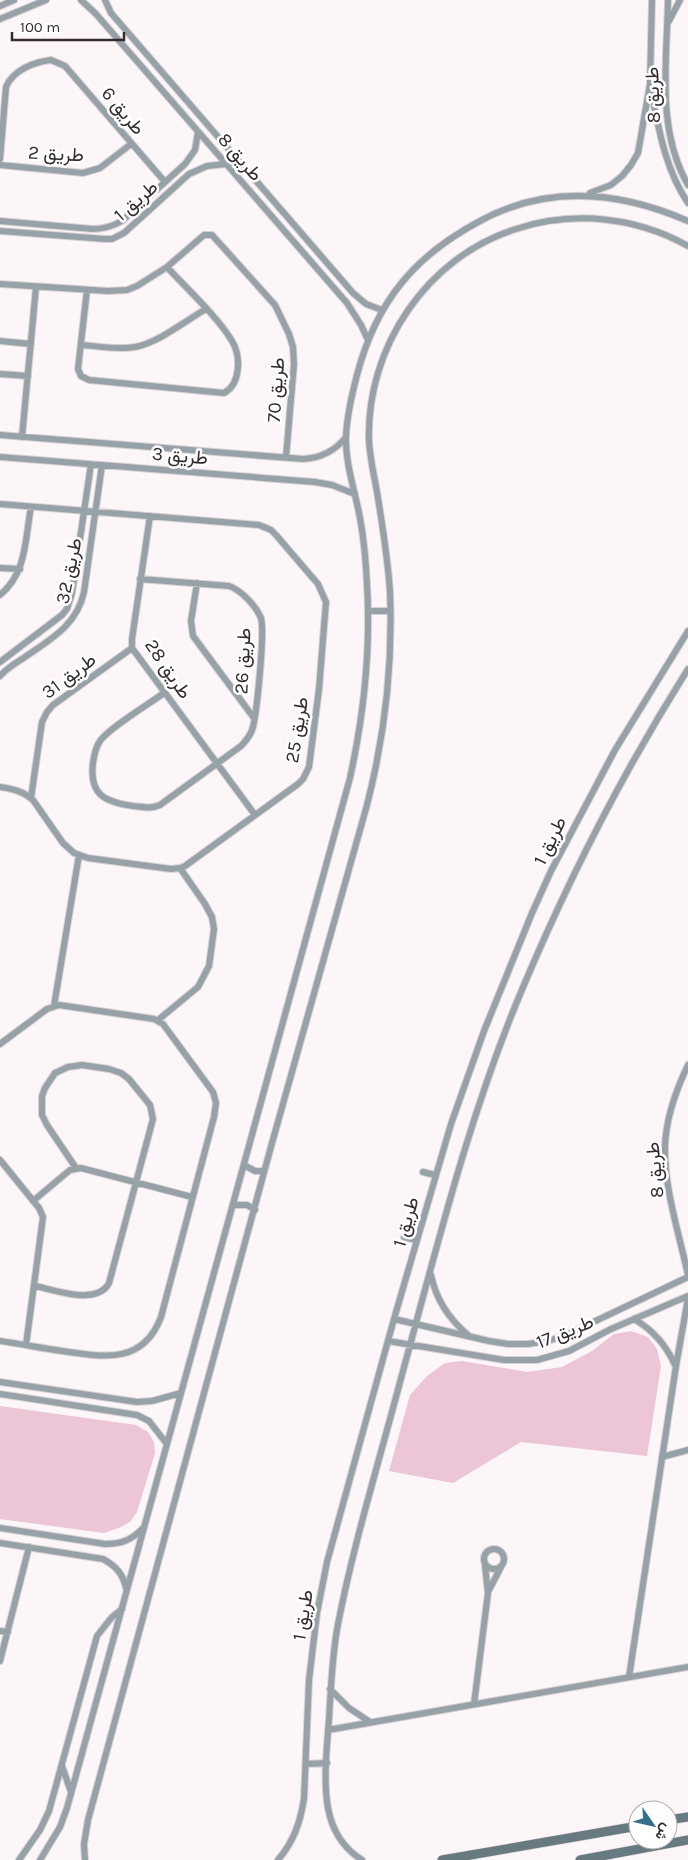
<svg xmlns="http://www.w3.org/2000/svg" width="688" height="1860" viewBox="0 0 688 1860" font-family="Karla,Vazirmatn,sans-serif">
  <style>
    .green { fill: #ecc5d6 }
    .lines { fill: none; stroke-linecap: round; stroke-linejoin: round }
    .street-casing { stroke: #d8d2d4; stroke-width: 8 }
    .secondary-casing { stroke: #d8d2d4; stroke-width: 10 }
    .street { stroke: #96a2a8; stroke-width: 6 }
    .secondary { stroke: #687a81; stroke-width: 9 }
    .labels { text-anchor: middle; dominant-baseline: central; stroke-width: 5; stroke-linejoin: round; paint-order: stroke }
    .street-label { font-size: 19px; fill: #362c30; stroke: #fff }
  </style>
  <rect width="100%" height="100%" fill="#fcf6f8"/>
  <path class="green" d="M631,1331L648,1337L657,1349L661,1366L647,1456L521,1442L453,1483L389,1471L410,1395L427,1376L445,1363L462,1361L527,1372L562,1367L592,1351L614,1334Z
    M0,1406L136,1425L148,1432L154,1442L155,1453L137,1512L130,1522L121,1527L104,1533L0,1519Z"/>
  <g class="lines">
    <defs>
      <path id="street" d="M81,0L96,14L347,303L361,325L368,340
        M105,0L111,13L353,293L366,304L382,310
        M668,0C667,62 656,129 688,185
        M0,6L14,0
        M0,19L46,0
        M669,21L680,0
        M651,90C659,130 665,169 688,203
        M0,159L6,87C13,70 34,62 51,60L65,66L165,182
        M0,165L83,173L100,168L131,144
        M590,193L611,185L622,176L631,165L638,153L650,84L652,0
        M0,221L93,229C104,229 113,226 122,221L185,164L195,150L198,132
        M0,231L105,239H112L124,233L189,174L207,166L226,164
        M0,284L108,291L127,290L137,286L167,267L204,235H212L275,305L289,334L293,347L294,364L286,457
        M87,290L78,369L81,376L89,380L224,393C241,384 241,356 232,341C217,316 187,289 167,267
        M0,341L31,344
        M81,345C98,346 117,350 135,347C158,343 185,321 206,309
        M0,374L28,376
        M0,435L303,459C322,458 335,451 346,437
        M22,437L36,287
        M0,457L315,482L332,485L355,494
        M0,504L259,525L271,530L276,535L318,584L326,602L319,689L309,767L303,779L298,784L185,866L180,868L171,869L88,858L74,853L63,843L33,800C23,791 13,789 0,787
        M150,516L132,639V648L255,815
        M0,568L20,569
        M140,579L229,586C241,590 256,606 261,618C265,633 257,710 253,727C251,735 246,741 241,746L160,805C151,809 143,807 133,806C105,802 89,795 93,763C94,756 95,748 100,741C109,728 149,704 164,693
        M197,583L191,621L193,636L254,718
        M0,595C27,573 25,539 31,507
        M368,611H390
        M0,662L62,615L67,609L72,593L91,464
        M0,676C7,668 16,663 25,657C51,639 77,625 84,592L102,465
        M31,798L42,722L47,712L53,705L132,648
        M54,1006L79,855
        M158,1020L198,987L209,966L214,929L212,917L205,904L180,868
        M0,1044L47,1009L59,1005L154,1019L163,1024L213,1092L216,1103L214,1117L161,1317C143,1365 103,1357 62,1351C41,1348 21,1344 0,1341
        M688,1065C676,1090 666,1118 665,1146C664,1189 679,1233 688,1275
        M0,1160L39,1208L43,1217L26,1345
        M244,1165L255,1171H264
        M423,1172L435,1175
        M33,1201L70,1170L81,1168L192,1197
        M233,1205H247L255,1210
        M404,1237L416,1240
        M431,1275C436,1300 449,1319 468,1335
        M35,1286C55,1290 97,1306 109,1283L153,1119L150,1105L129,1079L121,1073L109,1069L82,1065L68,1067L55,1073L45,1088L42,1096V1115L47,1125L76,1168
        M394,1319L489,1341L508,1344H528L548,1341L566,1335L688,1277
        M634,1319C653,1330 666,1345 675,1365
        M388,1341L504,1360H537L569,1351L611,1329L688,1296
        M0,1382L137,1402L152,1401L181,1393
        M0,1394L137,1415L149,1421L167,1444
        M662,1457L688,1450
        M0,1528L105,1544C121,1544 132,1540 143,1528
        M0,1543L103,1559C116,1566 123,1574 126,1588
        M484 1559a10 10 0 1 1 20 0a10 10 0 1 1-20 0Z
        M489,1590L501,1567
        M0,1631L8,1632
        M0,1661L29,1547
        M629,1677L676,1366L688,1298
        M330,1689L349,1708L370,1722
        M474,1704L488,1593L485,1566
        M328,1730L688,1667
        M306,1764L327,1763
        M62,1766L71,1792
        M19,1860L40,1830L49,1811L97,1636L112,1617L122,1609
        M40,1860L60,1827L67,1808L350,778C364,714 371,650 367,584C366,562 364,540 360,518C355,491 345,463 346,436C347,415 352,394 357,375C376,302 414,256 480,221C548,184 619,191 688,221
        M85,1860L84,1844L88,1820L272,1143L367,805C385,735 393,664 390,592C388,560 383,529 378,498C375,479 370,460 369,441C366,347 427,257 516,229C574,210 636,217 688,246
        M278,1860C294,1841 300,1823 304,1799L309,1680L317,1613L327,1562L394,1319L451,1124L484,1031L532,913L551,871L615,750L688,631
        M362,1860C343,1848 332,1830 328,1808C323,1780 327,1747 329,1719C331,1687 332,1655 338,1624C354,1542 379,1462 400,1382C436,1251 468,1118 521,992C568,880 623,772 688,669"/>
      <path id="secondary" d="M668,1820L688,1817
        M442,1860L638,1826
        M580,1860L688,1840"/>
    </defs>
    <use href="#street" class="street-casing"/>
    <use href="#secondary" class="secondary-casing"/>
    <use href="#street" class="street"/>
    <use href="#secondary" class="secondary"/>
  </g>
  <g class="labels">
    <g class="street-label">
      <text transform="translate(653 95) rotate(-92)">طريق 8</text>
      <text transform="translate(123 111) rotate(50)">طريق 6</text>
      <text transform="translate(56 154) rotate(3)">طريق 2</text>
      <text transform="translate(240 157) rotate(49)">طريق 8</text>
      <text transform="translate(136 201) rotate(-41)">طريق 1</text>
      <text transform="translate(276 390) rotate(-86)">طريق 70</text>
      <text transform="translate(180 456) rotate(5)">طريق 3</text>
      <text transform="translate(69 571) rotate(-78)">طريق 32</text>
      <text transform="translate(243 661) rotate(-87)">طريق 26</text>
      <text transform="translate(168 669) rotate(56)">طريق 28</text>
      <text transform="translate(69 676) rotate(-37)">طريق 31</text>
      <text transform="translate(297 730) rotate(-81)">طريق 25</text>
      <text transform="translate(550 841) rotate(-64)">طريق 1</text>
      <text transform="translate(655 1170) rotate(-95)">طريق 8</text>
      <text transform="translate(406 1222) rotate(-74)">طريق 1</text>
      <text transform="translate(565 1332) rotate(-22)">طريق 17</text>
      <text transform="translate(303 1615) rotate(-81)">طريق 1</text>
    </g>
  </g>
  <g transform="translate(653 1825) rotate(124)"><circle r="24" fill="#ffffff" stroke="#afabac"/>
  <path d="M0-4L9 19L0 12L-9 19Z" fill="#337087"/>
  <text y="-8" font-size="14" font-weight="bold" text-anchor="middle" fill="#362c30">ش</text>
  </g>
  <path d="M12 32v8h112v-8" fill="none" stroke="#362c30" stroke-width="2.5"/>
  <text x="20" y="32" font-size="15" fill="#362c30" stroke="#ffffff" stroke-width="4" paint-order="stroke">100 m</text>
</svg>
